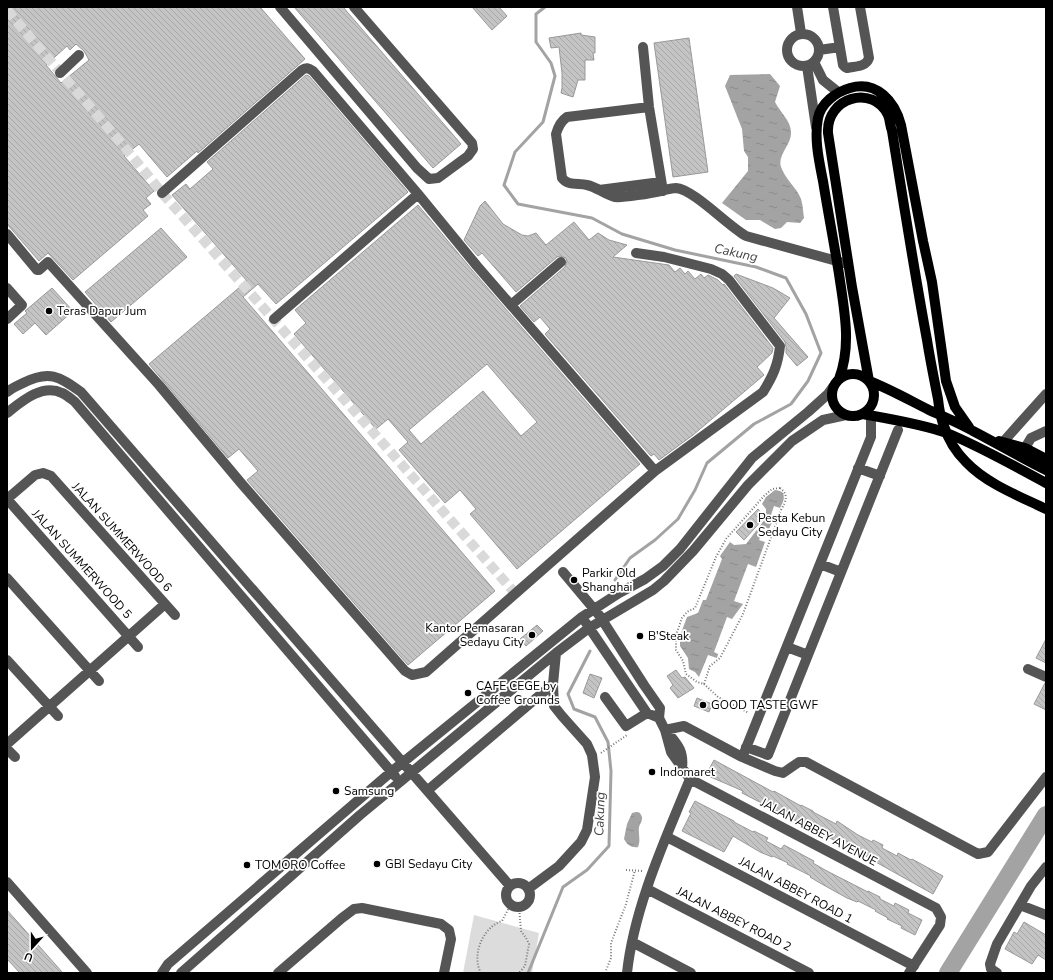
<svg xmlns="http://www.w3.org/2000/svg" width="1053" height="980" viewBox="0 0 1053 980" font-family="'Nunito Sans',sans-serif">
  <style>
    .park { fill: #dcdcdc }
    .water { fill: url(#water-ripples) }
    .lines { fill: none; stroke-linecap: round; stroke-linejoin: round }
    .stream { stroke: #a3a3a3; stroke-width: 3 }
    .river { stroke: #a3a3a3; stroke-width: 18 }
    .building { fill: url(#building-back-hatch); stroke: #999; fill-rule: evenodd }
    .minor-tunnel { stroke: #d9d9d9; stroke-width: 10; stroke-dasharray: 10 5; stroke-linecap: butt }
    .path { stroke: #777; stroke-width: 2; stroke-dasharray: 1 2; stroke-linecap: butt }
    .minor { stroke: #555; stroke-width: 10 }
    .major { stroke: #000; stroke-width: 10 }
    .poi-dot { fill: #000; stroke: #fff; stroke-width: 1.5 }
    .labels { text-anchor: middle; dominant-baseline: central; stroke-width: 3.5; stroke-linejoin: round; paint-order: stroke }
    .poi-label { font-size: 12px; fill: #000; stroke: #fff; text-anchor: start }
    .street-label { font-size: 12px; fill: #000; stroke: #fff }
    .water-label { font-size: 13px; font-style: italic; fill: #444; stroke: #fff }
  </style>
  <defs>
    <pattern id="water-ripples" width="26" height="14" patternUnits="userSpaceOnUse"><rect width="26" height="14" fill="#a3a3a3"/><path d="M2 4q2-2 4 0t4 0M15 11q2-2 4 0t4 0" fill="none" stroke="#8b8b8b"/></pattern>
    <pattern id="building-back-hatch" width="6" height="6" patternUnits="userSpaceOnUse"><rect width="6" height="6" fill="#c4c4c4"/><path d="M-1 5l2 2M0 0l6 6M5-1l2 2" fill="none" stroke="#a7a7a7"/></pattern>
  </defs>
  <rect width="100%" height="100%" fill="#fff"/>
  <path class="park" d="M474,915L539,933L532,973H463Z"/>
  <path class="water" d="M770,74L780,86L775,102C780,112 791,121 791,132C792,144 777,155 781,167C785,179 797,188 801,199C803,205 803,212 804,218L800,223L787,222L781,228L775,229L760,220H746L722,203L748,171V157L744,151L742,129L725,86L730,75Z
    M775,490L780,491L783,493C785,499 783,502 780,508L774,506L770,518L773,520L769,529L764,527L759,540L765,542L756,567L748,564L734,601L743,604L732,619L727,617L714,652L718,654L717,658L708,655L699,677L695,672L689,669L688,658L680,646V636L687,617L698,613L703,600H706L722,559L720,556L730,542L734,545L746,544L766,518V509L762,504L766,497Z
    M636,812C638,812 640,812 641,815C644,819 640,823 639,827C638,834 641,840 638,847C632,848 627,845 624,839L627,824L632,813Z"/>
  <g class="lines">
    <path class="stream" d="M545,7L536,14V42L551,63L555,76L543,122L515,152L504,185L518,204L592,218L622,234L675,250L756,267L786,278L806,314L821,353L808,381L791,404L754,424L707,463L695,490L678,519L655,540L630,558L615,580
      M528,973L563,887L587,870L609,846L611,771L608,742L595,717L574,709L568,694L590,651"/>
    <path class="river" d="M948,973L1046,815"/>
  </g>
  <path class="building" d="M7,7H260L305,59L198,153L197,151L167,177L139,144L124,156L154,191L146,198L151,204L143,210L148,216L73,280L48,253L39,261L7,224ZM76,44L84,51L89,60L61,83L46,65L67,46L70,50Z
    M294,7H343L461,144L433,168Z
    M472,7H499L507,16L492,30Z
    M581,33V35L595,37V53H593L594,60H585V80H578L573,97L561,93L562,88V73L559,47L551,48L549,38Z
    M689,38L708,172L673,177L654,43Z
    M306,75L309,76L408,192L276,304L258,284L243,297L495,591L408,665L247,480L258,471L239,449L228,458L149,364L247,281L172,195L186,184L190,189L213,169L207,162Z
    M485,201L503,224L522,235L528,236L536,233L546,245L574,222L589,240L598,233L609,240L627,245L613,257L669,265L675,272L680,268L685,274L688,271L695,279L701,274L704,278L708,275L718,280L723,285L724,284L773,348L772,353L757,367L764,375L693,435L659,460L654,454L651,456L545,334L550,329L540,317L534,322L520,306L565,267L567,261L566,258L560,256L557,257L516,292L482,253L478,256L464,240L480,206Z
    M418,205L472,270L640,464L517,569L470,514L476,509L460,490L445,503L399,450L408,442L388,419L376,429L294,334L306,323L295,310ZM487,364L537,422L521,436L483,391L421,444L409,430Z
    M161,228L187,257L111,322L85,292Z
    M736,274L773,288L790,298L774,318L808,357L797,366L786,353V347L785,342L734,276Z
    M52,288L73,311L46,335L35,323L23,334L14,324L27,313L25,311Z
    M758,509L765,517L744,540L736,532Z
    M537,625L543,631L526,646L520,639Z
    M1046,639V663L1036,658Z
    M676,670L682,678L685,677L694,688L678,698L670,688L673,685L667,676Z
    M590,674L602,678L594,698L583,693Z
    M1045,683H1046V710L1034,704Z
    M697,698L712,704L709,712L694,706Z
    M714,760L773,792L774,791L801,806V805L813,811V812L836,824L837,821L858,835L872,842L873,840L883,845L882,848L897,856L898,853L911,860L912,859L943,876L933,894L865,856L742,793L743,791L706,775Z
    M695,801L734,821V822L753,832L754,831L768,838L766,841L781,849L784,845L814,861L813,863L825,870L868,892V891L880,897V899L894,906L895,903L909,910L908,913L922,920L915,935L901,928L902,926L887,919L888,918L875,911L876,910L858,901L857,902L847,898L820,883L810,877L811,876L787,864L788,863L773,856L772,857L760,852L733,836L724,852L682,831L691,813L689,812Z
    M7,910L63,973H20L7,959Z
    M1024,922L1046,935V960L1038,955L1032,964L1005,949L1014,932L1017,934Z"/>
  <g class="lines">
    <path class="minor-tunnel" d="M7,10C58,71 112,130 162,193L515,593"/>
    <path class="path" d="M780,488C789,495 786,501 781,510L743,614L720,658L710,666L704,684L697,682L686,674L683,661L676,650V635L682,618L687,612L695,608L716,557L726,539L764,496L772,489Z
      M704,684L718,697L749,713
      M601,753L627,735
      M626,870L643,871
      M519,907L521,931L526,938L529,944L525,966L519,973
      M481,973C471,955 483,927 502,921L511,904
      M605,973L611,958V943L626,904L635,870"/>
    <path class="minor" d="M280,7L417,168L429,179L438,178L468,156L473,149L472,143L354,7
      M797,7L801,33
      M833,7L843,65L845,67L847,68C856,66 866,67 869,58L860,7
      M787 50a16 16 0 1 1 32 0a16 16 0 1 1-32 0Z
      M643,47L649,107L663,191
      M819,50L840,47
      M814,62L823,80L838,92
      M807,66L816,127
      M60,73L79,55
      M649,107L567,117C561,121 558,127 556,134L562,178C568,186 578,183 587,185C597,187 605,195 615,197C623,198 652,193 661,191C666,190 671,188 676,188C693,189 728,226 746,236L844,263
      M599,190L661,182
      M162,193L302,70C306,67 308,68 313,71L418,194L477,266L655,471
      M7,234L37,270H39L48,262L159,385L241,483L405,671L412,675L426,672L655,471L763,392C773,376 778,365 780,346L729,280L722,274L711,269L664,257L636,253
      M7,288L22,305L7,319
      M511,305L561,262
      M274,319L418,194
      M7,392C12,388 17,386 23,383C49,370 59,376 81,392L510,886
      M7,413C21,402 42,383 62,393C67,395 71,399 75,402L395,776
      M1004,441L1046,394
      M1025,448L1031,438L1046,431
      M858,468L880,476
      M7,499L35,475L43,473L51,476L175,615
      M7,499L138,647
      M820,564L841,572
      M563,572L599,615L644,685L660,708L659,718L665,730L671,752L690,779L936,908L941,917L940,925L909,973
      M7,578L99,681
      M586,623L647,713L659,718
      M787,647L808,655
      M7,660L58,716
      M1028,669L1046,677
      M605,697L626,726L647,713
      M665,730L684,726L742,757L775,771L783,773L799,762H806L978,854L988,852L1046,777
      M668,733C678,745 684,751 682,768
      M7,744L165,604
      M746,747L768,755L898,430
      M7,749L15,757
      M744,753L871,437V415
      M428,790L553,684
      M667,837L914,966
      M7,882L87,973
      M506 895a12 12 0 1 1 24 0a12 12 0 1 1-24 0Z
      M528,889L559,866L581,842L587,830L595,777L592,755L587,744L562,716L554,706L553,684L556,653
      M647,889L809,973
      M1020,905L1046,915
      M632,942L691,973
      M162,973L168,964L175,958L391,772L582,617L619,593L645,579L663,566L680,549L752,458L808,412L828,394L833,387
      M181,973L360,815L556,653L589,628L653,590L664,581L693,551L748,485L792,441L823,420L846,415
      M278,973L342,918L354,909L362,908L441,924L449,930L451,939L444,973
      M627,973C634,907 665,840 690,779
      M997,973L991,969L990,964L997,944L1031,886L1046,867"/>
    <path class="major" d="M832 395a21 21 0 1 1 42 0a21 21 0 1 1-42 0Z
      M839,379C852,345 844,309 839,274C834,243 828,212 823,181C819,161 814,139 818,118C821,103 836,92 850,88C877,80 895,102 901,125L923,241L932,282L946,381L955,407L969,427
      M863,414C890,419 922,424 947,433C981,447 1014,466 1046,483
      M999,441L1025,448L1046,459
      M1046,470C1022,458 998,444 973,431C959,423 944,417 929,410C909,400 890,389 869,381L852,287L828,133C826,97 873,84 888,115C890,120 890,126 892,131C903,200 914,270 927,340C930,359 934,379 938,399C939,408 940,417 944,426C948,439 956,452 966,462C987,484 1019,496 1046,509"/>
  </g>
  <g class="poi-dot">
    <circle cx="49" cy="311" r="4"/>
    <circle cx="750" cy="525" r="4"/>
    <circle cx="574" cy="580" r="4"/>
    <circle cx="532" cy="635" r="4"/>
    <circle cx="640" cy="636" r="4"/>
    <circle cx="468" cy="693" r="4"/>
    <circle cx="703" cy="705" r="4"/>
    <circle cx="652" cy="772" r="4"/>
    <circle cx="336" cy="791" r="4"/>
    <circle cx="377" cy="864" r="4"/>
    <circle cx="247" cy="865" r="4"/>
  </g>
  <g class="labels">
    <g class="poi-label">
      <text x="57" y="311">Teras Dapur Jum</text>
      <text x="758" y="518">Pesta Kebun<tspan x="758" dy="14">Sedayu City</tspan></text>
      <text x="582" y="573">Parkir Old<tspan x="582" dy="14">Shanghai</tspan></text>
      <text x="524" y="628" text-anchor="end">Kantor Pemasaran<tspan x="524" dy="14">Sedayu City</tspan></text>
      <text x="648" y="636">B'Steak</text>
      <text x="476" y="686">CAFE CEGE by<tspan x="476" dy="14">Coffee Grounds</tspan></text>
      <text x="711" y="705">GOOD TASTE GWF</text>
      <text x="660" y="772">Indomaret</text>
      <text x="344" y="791">Samsung</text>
      <text x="385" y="864">GBI Sedayu City</text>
      <text x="255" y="865">TOMORO Coffee</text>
    </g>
    <g class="street-label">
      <text transform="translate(122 537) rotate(48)">JALAN SUMMERWOOD 6</text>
      <text transform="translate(82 564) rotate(48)">JALAN SUMMERWOOD 5</text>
      <text transform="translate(819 832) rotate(28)">JALAN ABBEY AVENUE</text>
      <text transform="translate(796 890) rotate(28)">JALAN ABBEY ROAD 1</text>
      <text transform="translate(734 919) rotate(27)">JALAN ABBEY ROAD 2</text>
    </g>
    <g class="water-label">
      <text transform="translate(736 253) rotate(12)">Cakung</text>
      <text transform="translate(600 814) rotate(-88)">Cakung</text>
    </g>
  </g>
  <rect width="1053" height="980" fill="none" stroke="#000000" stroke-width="16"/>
  <g transform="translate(32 948) rotate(201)" stroke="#ffffff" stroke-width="3" paint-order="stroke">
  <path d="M0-3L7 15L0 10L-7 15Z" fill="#000000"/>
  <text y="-6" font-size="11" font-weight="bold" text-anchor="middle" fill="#000000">U</text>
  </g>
</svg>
